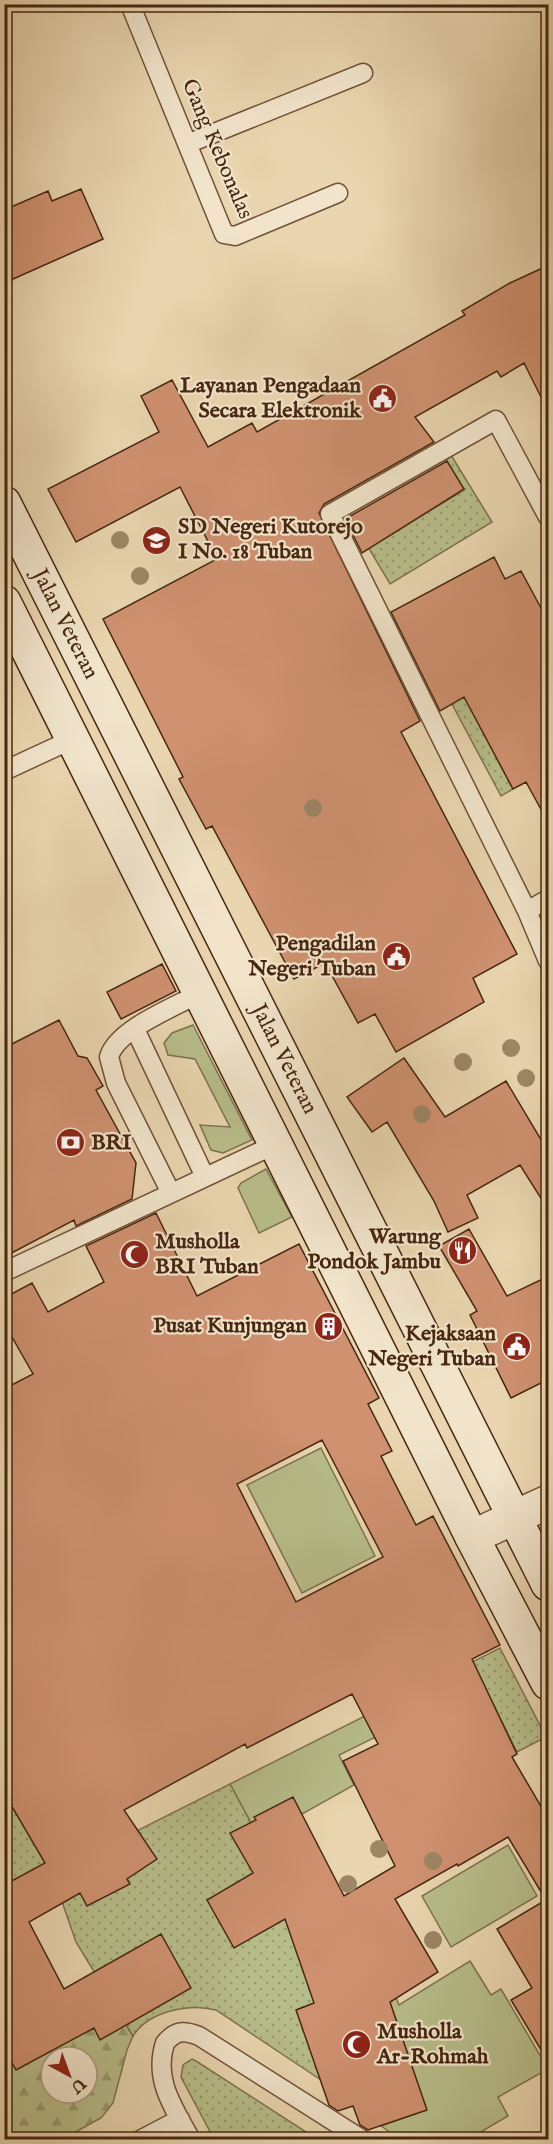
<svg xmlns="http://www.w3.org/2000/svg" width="553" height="2144" viewBox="0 0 553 2144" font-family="'IM FELL English',serif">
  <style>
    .green { fill: #b7bd8a; stroke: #7f724e; stroke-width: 1.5 }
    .forest { fill: url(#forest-firs); stroke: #7f724e; stroke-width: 1.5; fill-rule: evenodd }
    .garden { fill: url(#garden-dots); stroke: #7f724e; stroke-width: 1.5 }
    .building { fill: #cf9170; stroke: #472711; stroke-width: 1.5; fill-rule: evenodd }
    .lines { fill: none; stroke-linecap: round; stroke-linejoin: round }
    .service-casing { stroke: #705238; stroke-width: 21 }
    .tertiary-casing { stroke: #705238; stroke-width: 36 }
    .secondary-casing { stroke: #472711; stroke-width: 36 }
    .service { stroke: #f1e4cb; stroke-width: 18 }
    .tertiary { stroke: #f1e4cb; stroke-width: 33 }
    .secondary { stroke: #f1e4cb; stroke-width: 33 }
    .tree { fill: #9c8665 }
    .labels { text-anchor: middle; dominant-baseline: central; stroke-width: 4.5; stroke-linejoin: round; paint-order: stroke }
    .street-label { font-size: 22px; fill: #472711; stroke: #f1e4cb }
    .poi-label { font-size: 22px; font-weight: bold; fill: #472711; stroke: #f1e4cb; text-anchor: end }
  </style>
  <defs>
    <pattern id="forest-firs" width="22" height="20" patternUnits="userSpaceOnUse" patternTransform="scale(1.5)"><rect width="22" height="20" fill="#b7bd8a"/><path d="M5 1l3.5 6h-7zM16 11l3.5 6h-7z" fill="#979a6f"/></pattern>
    <pattern id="garden-dots" width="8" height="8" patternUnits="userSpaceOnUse" patternTransform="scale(1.5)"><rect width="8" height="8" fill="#b7bd8a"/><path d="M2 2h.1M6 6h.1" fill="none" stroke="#979a6f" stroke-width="1.8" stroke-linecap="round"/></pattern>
  </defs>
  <rect width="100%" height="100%" fill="#e9d5af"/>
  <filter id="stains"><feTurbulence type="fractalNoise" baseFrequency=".00333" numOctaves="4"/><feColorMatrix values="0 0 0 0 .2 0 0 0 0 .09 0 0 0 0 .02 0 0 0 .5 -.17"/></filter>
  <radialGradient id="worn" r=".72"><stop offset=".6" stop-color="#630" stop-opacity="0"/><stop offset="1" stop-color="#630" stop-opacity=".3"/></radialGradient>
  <path class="green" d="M193,1025L252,1140L223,1153L211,1150L200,1125L230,1127L195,1059L168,1055L164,1043L172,1033Z
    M266,1169L292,1217L259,1233L238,1188L241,1183Z
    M321,1448L375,1556L302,1593L247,1485Z
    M472,1662L483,1684L339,1755L354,1785L259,1838L230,1784Z
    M508,1845L537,1896L451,1947L422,1896Z
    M470,1961L491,1995L501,1989L548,2069L498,2097L508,2116L469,2139H400L381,2126L426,2110L382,1979L391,1985L399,2005Z"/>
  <path class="forest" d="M98,1982L133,2036L127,2050L113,2103L101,2118L63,2139L5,2140V2032ZM51,2057H87V2093H51Z"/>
  <path class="garden" d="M451,455L492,522L390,584L351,518L382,540L464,490L445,459Z
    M425,623L513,789L501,796L412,629Z
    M500,1648L546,1737L517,1752L472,1662Z
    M230,1784L259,1838L382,1979L297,2010L321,2080L216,2010C189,2003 149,2011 133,2036L76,1942L53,1876L5,1909L4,1793L103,1848Z
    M192,2059L196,2061L317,2139H214L181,2077L183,2065Z"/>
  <path class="building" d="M81,189L103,239L4,283V210L48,191L52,201Z
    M549,265V413L524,363L501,377L497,371L415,417L434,442L324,504L319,513L420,721L401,732L517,954L473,978L484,1002L396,1052L375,1014L358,1023L325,963L294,979L212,826L206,829L179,779L183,777L103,619L217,559L180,487L76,542L48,489L159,432L141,396L172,380L208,447L252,423L257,432L465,315L462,311L510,283Z
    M447,461L464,489L362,553L345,519Z
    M494,557L505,579L521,571L549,623V824L526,782L513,789L464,697L440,711L391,612Z
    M162,964L176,991L121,1019L107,992Z
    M59,1020L78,1056L87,1058L103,1086L96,1090L136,1163L132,1199L76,1226L74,1220L4,1257V1048Z
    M404,1058L445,1117L506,1081L549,1153V1211L520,1165L467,1195L478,1218L448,1232L434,1201L387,1122L372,1132L347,1097Z
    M156,1213L197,1296L299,1244L379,1398L368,1404L392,1451L381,1456L416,1525L433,1516L500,1645L472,1659L517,1754L512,1757L549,1820V2063L511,2000L532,1988L497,1929L546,1900L508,1837L458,1866L457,1864L395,1899L438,1972L390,2002L427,2110L368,2130L360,2125L353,2106L338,2111L329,2105L296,2010L314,2003L285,1919L234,1948L207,1900L253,1873L230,1833L256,1820L254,1817L293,1797L344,1896L395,1866L343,1761L378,1744L352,1694L247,1748L245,1744L124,1810L157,1859L127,1879L130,1884L87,1906L80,1893L29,1922L64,1989L161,1934L191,1988L100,2040L94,2028L16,2070L4,2048V1877L8,1883L45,1863L4,1793V1389L33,1374L4,1323V1298L32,1283L48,1312L104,1282L86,1246ZM322,1440L383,1557L296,1602L237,1484Z
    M469,1229L507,1296L549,1276V1379L511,1398L470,1315L477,1311L439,1246Z"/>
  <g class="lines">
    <defs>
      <path id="service" d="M130,4L224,234L235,236L338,193
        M187,144L363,73
        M548,517L496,420L330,514L527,911L548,961
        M4,771L73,739
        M527,911L548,899
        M135,1029L205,1177
        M171,1193L116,1083L109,1057C117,1029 175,1007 200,993
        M4,1272L276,1144
        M140,2140L180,2119
        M191,2140C174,2108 153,2080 165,2043C176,2030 184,2030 199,2036L363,2140"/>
      <path id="tertiary" d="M472,1537L548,1502"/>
      <path id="secondary" d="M4,503L548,1584
        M4,602L472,1537L548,1683"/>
    </defs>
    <use href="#service" class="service-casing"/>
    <use href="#tertiary" class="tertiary-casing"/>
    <use href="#secondary" class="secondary-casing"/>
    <use href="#service" class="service"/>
    <use href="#tertiary" class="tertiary"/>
    <use href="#secondary" class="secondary"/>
  </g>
  <g class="tree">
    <circle cx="120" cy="540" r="9"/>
    <circle cx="140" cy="576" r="9"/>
    <circle cx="313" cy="808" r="9"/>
    <circle cx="511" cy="1048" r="9"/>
    <circle cx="463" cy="1062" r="9"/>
    <circle cx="526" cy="1078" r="9"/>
    <circle cx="422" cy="1114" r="9"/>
    <circle cx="379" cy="1849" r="9"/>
    <circle cx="433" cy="1861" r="9"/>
    <circle cx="348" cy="1884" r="9"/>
    <circle cx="433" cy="1940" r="9"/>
  </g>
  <defs>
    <symbol id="civic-disc" viewBox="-11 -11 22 22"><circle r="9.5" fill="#8f2418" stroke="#f1e4cb"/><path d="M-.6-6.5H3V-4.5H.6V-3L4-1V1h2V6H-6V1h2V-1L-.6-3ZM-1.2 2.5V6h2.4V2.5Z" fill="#fff"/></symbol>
    <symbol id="school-disc" viewBox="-11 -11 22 22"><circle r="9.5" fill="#8f2418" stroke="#f1e4cb"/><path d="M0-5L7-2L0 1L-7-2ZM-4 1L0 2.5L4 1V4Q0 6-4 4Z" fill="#fff"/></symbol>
    <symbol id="bank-disc" viewBox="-11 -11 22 22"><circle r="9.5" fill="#8f2418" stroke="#f1e4cb"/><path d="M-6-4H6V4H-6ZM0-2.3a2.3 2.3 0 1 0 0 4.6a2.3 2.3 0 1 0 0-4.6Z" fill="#fff"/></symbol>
    <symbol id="restaurant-disc" viewBox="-11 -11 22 22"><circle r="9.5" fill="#8f2418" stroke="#f1e4cb"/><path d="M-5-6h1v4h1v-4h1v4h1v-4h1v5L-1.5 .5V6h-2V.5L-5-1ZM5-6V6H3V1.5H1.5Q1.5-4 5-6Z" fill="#fff"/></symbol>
    <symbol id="mosque-disc" viewBox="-11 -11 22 22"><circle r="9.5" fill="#8f2418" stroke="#f1e4cb"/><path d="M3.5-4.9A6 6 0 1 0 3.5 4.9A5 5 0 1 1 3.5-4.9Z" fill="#fff"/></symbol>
    <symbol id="building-disc" viewBox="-11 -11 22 22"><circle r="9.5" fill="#8f2418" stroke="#f1e4cb"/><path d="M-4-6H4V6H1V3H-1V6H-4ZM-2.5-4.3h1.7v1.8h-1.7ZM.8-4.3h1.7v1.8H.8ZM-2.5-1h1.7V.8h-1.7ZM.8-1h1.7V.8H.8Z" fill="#fff"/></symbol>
  </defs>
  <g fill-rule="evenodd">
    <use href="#civic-disc" x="366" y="382" width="33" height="33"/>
    <use href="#school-disc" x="140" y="524" width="33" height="33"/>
    <use href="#civic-disc" x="380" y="940" width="33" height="33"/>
    <use href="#bank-disc" x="54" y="1126" width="33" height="33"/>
    <use href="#restaurant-disc" x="446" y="1234" width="33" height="33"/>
    <use href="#mosque-disc" x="118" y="1238" width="33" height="33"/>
    <use href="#building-disc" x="312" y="1310" width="33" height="33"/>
    <use href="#civic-disc" x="500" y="1330" width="33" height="33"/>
    <use href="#mosque-disc" x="340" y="2028" width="33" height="33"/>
  </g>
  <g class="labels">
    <g class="street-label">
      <text transform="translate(217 149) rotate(67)">Gang Kebonalas</text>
      <text transform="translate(65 624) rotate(63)">Jalan Veteran</text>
      <text transform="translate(284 1059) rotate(63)">Jalan Veteran</text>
    </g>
    <g class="poi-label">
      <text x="361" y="386">Layanan Pengadaan<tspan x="361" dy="25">Secara Elektronik</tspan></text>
      <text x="178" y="527" text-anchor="start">SD Negeri Kutorejo<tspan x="178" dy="25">I No. 18 Tuban</tspan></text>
      <text x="376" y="944">Pengadilan<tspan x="376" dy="25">Negeri Tuban</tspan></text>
      <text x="91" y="1143" text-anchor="start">BRI</text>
      <text x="441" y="1237">Warung<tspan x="441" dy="25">Pondok Jambu</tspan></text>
      <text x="155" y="1242" text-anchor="start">Musholla<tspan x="155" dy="25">BRI Tuban</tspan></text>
      <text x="307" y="1326">Pusat Kunjungan</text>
      <text x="496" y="1334">Kejaksaan<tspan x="496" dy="25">Negeri Tuban</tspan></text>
      <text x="377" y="2032" text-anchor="start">Musholla<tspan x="377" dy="25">Ar-Rohmah</tspan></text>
    </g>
  </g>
  <rect width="553" height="2144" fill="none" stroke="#e9d5af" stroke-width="24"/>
  <rect x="6" y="6" width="541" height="2132" fill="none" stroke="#472711" stroke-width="3"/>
  <rect x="12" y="12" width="529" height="2120" fill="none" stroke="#472711" stroke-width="1.5"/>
  <g transform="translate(69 2075) rotate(139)"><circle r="28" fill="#f1e4cb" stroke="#ad9881" stroke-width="1.5"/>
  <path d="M0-4.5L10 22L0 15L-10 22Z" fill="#8f2418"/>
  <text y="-9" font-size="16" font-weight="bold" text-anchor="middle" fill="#472711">U</text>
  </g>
  <rect width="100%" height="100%" filter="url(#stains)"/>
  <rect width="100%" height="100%" fill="url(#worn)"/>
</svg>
